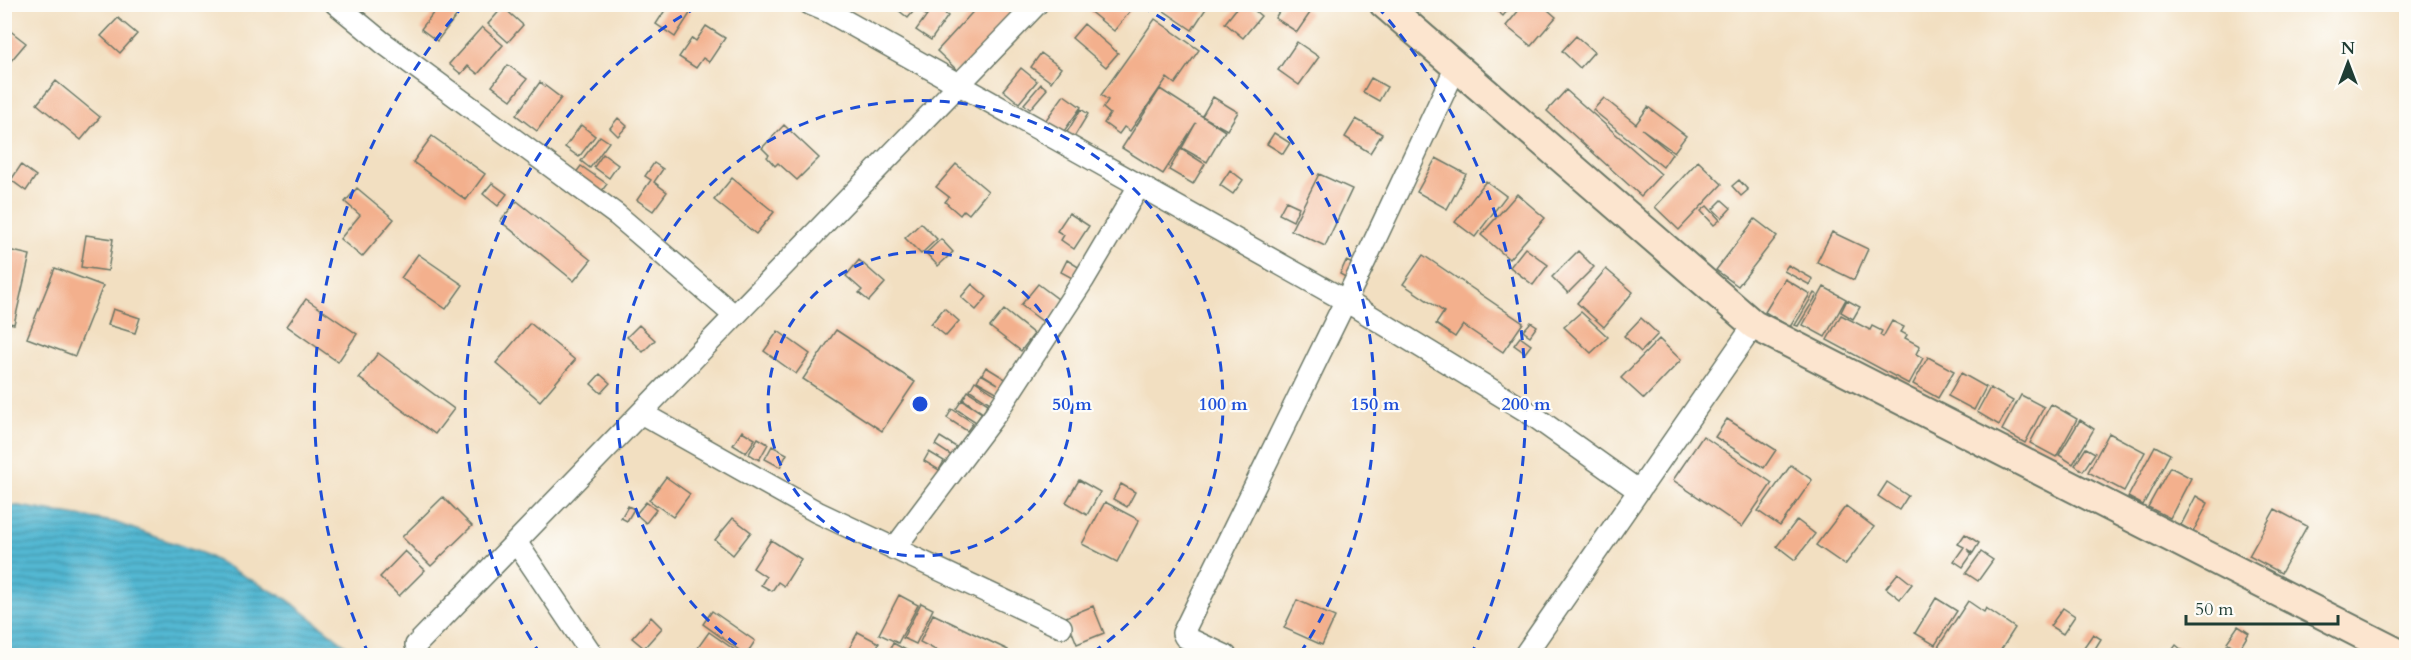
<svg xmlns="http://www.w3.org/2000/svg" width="2411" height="660" viewBox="0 0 2411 660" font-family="Cardo,serif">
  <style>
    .water { fill: url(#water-rules); stroke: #397a83; stroke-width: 1.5 }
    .building { fill: #f3b08d }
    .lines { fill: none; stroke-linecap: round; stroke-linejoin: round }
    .street-casing { stroke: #697665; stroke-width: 24 }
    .secondary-casing { stroke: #697665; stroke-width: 32 }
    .street { stroke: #fff; stroke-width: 21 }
    .secondary { stroke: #fce5cf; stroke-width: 28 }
    .ring { fill: none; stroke: #1d4ed8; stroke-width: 3; stroke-dasharray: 10 8 }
    .centre { fill: #1d4ed8; stroke: #fdfcf7; stroke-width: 3 }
    .ring-label { font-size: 18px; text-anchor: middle; font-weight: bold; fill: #1d4ed8; stroke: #fdfcf7; stroke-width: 4.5; stroke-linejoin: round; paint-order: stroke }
  </style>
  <defs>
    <pattern id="water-rules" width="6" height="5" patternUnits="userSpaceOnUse" patternTransform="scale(1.5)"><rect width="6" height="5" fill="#53b7d2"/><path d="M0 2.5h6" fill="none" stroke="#4496ab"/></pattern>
  </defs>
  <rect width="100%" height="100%" fill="#fdfcf7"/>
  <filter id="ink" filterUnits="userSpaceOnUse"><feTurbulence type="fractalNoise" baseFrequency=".0167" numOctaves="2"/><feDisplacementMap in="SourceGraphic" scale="12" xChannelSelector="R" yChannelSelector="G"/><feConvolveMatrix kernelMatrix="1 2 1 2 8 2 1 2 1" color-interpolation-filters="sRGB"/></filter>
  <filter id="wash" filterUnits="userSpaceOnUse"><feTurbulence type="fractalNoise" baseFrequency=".008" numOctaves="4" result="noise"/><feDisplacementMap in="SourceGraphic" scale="24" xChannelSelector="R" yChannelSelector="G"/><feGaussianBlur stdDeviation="1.35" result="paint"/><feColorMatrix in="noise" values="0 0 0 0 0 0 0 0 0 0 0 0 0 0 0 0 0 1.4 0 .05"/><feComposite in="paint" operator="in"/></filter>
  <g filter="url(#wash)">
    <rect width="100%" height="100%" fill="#f2dfc1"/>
    <path class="water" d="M5,506H19L114,522L204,554L288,600L358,655H5Z"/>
    <g id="blocks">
      <path class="building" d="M440,4H454L461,10L437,41L421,29Z
        M669,4H680L691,12L675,37L656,24Z
        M900,4H916L918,6L908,18L897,9Z
        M930,4L948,16L931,40L916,30L927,15L924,14Z
        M980,4L1021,6L959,72L937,51Z
        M1093,4H1136L1114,31L1088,10Z
        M1154,4H1209L1192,30Z
        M1240,4H1247L1261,16L1243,38L1225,23Z
        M1284,4H1297L1310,13L1297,32L1275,18Z
        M1495,4H1513L1503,16L1493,7Z
        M1524,4H1541L1556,17L1531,46L1506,26Z
        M503,7L523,25L508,42L488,24Z
        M118,18L137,34L120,53L101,36Z
        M1155,19L1199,50L1175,84L1167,78L1130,131L1124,127L1119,134L1104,123L1110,114L1103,108L1108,100L1101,95Z
        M1084,24L1118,53L1106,67L1072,38Z
        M4,26L26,43L4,69Z
        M706,26L725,38L709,62L703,58L696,68L679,57L692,38L696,41Z
        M482,27L503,45L478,74L468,66L461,74L449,64Z
        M1576,36L1594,52L1580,68L1562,51Z
        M1297,42L1319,57L1299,85L1278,70Z
        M1041,53L1061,68L1051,82L1031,67Z
        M508,65L527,79L511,100L492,86Z
        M1021,68L1037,81L1019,103L1003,90Z
        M1371,78L1387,87L1379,101L1363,92Z
        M56,81L100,117L81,140L37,104Z
        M540,82L561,98L537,131L516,115Z
        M1041,84L1047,89L1030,109L1024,104Z
        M1160,89L1225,131L1207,162L1182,148L1196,123L1163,174L1122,148Z
        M1566,90L1661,174L1641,196L1547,111Z
        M1064,95L1081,107L1062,134L1045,121Z
        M1213,97L1238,112L1227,130L1202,116Z
        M1604,98L1636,124L1648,107L1686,136L1674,152L1642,129L1672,154L1663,167L1593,110Z
        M1081,109L1088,114L1074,137L1067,132Z
        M618,118L627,126L618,136L610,128Z
        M1356,119L1382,134L1370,153L1345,137Z
        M581,125L595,136L579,157L565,147Z
        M784,125L819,158L797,180L778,163L775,166L767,157L769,155L762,148Z
        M1274,133L1290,143L1283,154L1267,144Z
        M432,136L485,174L466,200L413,162Z
        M600,136L609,142L590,168L581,161Z
        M1181,149L1205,164L1193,184L1169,170Z
        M603,154L618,165L609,178L594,167Z
        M1436,158L1466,174L1447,209L1417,192Z
        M1698,161L1722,184L1679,230L1655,207Z
        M654,163L663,169L654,182L667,192L653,211L637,200L651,180L645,176Z
        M956,164L988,191L969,214L964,210L960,215L945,202L949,197L936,187Z
        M21,165L36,176L26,191L11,180Z
        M581,166L607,184L601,192L575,174Z
        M1230,170L1243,180L1233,194L1220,185Z
        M1319,174L1352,189L1325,246L1291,230Z
        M732,178L774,212L756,234L714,200Z
        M1739,180L1748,190L1741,196L1732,186Z
        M1486,181L1506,196L1475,237L1455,222Z
        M492,183L507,194L498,206L483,194Z
        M357,188L394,219L362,257L340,239L360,215L345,202Z
        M1517,194L1545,218L1509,259L1481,235Z
        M1722,200L1731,208L1722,218L1713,209Z
        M517,201L591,260L574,281L500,221Z
        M1286,201L1299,207L1293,221L1279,214Z
        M1707,206L1720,220L1714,225L1701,211Z
        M1069,213L1089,226L1074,249L1061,240L1064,235L1057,231Z
        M1755,219L1777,236L1738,286L1716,270Z
        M921,223L937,239L921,254L905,238Z
        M1832,232L1868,249L1854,280L1817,262Z
        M86,235L113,239L108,271L81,267Z
        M941,239L953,252L938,266L926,253Z
        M1525,248L1548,265L1533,285L1510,267Z
        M4,249L30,255L14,324L4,322Z
        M1578,251L1594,267L1568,293L1552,277Z
        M418,254L463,285L446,309L401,278Z
        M1423,255L1523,323L1503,352L1463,325L1455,337L1436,324L1444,312L1403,284Z
        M859,260L885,283L869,301L859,293L862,290L846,276Z
        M1067,260L1080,268L1074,279L1061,272Z
        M1346,261L1353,264L1347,278L1340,274Z
        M1788,265L1813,279L1810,285L1784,271Z
        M55,268L103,286L75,356L27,338Z
        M1606,269L1633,292L1604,327L1577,303Z
        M1785,279L1810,294L1790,327L1765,312Z
        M972,284L987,297L976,310L961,297Z
        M1038,284L1062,302L1046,324L1021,305Z
        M1824,287L1846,299L1825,337L1803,325Z
        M1814,293L1817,295L1798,326L1795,325Z
        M306,299L357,334L338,362L287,326Z
        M1847,300L1860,307L1853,319L1841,312Z
        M944,308L959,321L946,336L931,324Z
        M113,309L140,318L135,333L108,325Z
        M1004,310L1034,334L1021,351L990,327Z
        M1581,312L1608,337L1591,353L1564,327Z
        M1841,315L1870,330L1872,326L1882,331L1880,335L1883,337L1892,321L1904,327L1901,332L1907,335L1905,338L1920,346L1916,354L1923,358L1909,384L1827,340Z
        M1641,318L1658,334L1641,352L1624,336Z
        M1531,322L1537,326L1530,336L1523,331Z
        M530,323L575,360L540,401L496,363Z
        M639,325L655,340L643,352L627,337Z
        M836,330L915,382L882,431L803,379Z
        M778,331L810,354L796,374L764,351Z
        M1520,337L1531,345L1525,353L1514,345Z
        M1659,339L1681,360L1644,399L1621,378Z
        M378,353L454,409L435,434L359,378Z
        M1928,357L1954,371L1938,398L1913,384Z
        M986,367L1007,380L998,393L977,381L981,374L998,384L982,374Z
        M1961,373L1986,387L1974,410L1948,396Z
        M600,374L610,383L601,393L591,384Z
        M975,381L996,395L990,403L970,390Z
        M1990,388L2013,401L1999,425L1977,412Z
        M968,391L988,404L983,413L963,399Z
        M2021,395L2044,407L2025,443L2002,430Z
        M962,400L982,413L976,422L956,409Z
        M2051,404L2077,419L2056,457L2030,443Z
        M952,409L973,423L967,431L947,418Z
        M1727,419L1776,450L1764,468L1715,437Z
        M2080,420L2094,429L2073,464L2059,455Z
        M742,431L755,439L746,453L733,445Z
        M2109,433L2145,452L2124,491L2088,472Z
        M1703,436L1772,483L1742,527L1673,480Z
        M940,437L961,450L955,458L935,445Z
        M758,438L768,444L759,460L749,454Z
        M772,446L787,454L780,467L765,459Z
        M2155,446L2170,454L2143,505L2128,497Z
        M2086,448L2095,453L2083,471L2075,465Z
        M929,452L944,461L939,470L924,461Z
        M1791,465L1812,480L1780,526L1758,511Z
        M2170,467L2191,478L2170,518L2148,507Z
        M666,477L690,494L673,517L649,500Z
        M1079,480L1100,492L1087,515L1066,502Z
        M1887,482L1908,496L1899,510L1878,496Z
        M1121,484L1135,492L1127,507L1113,499Z
        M2196,496L2208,503L2193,532L2181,525Z
        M443,497L472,526L431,566L402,537Z
        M646,502L656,510L646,523L636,514Z
        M1105,502L1139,520L1117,562L1082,544Z
        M628,506L634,509L627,521L621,518Z
        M1846,506L1874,527L1845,565L1816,545Z
        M2275,509L2307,526L2281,573L2249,556Z
        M733,518L751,532L733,555L715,540Z
        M1797,520L1815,534L1795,560L1777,546Z
        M1965,534L1979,543L1973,553L1967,549L1972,554L1963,567L1954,561L1964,547L1958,544Z
        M771,540L801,559L784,586L778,582L772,591L761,585L766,577L753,568Z
        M405,551L425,570L399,596L380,577Z
        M1981,552L1993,560L1978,581L1966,573Z
        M1898,573L1912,584L1900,599L1886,588Z
        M899,595L918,605L898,643L879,634Z
        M1936,598L1957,611L1935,645L1915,633Z
        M1297,600L1335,617L1322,645L1284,628Z
        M1968,601L1984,612L1986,608L2015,628L1997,656H1932Z
        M921,603L933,609L916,644L903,638Z
        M1093,606L1104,633L1077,644L1066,617Z
        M2063,608L2075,616L2063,634L2050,626Z
        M712,611L755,641L746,655L703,624Z
        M933,614L1008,650L1006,656H947L920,642Z
        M651,617L662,628L644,648L632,638Z
        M2238,626L2249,633L2239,650L2227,642Z
        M709,632L739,653L737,656H692Z
        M858,632L879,643L872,656H845Z
        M2093,634L2101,639L2093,652L2084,647Z
        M893,643L917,656H887Z
        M2176,645L2189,656H2168Z
        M2227,645L2237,651L2235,656L2222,655Z"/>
    </g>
  </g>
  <g filter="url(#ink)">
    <use href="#blocks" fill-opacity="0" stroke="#697665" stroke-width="1.5"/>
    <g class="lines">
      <defs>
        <path id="street" d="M336,4L382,42L617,215L735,316
          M810,4L829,12L1346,301L1528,412L1639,491
          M641,413L817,512L1061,627
          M516,542L593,656
          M894,549L995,415L1084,279L1139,186
          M416,645L1037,4
          M1226,656L1185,637L1183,633L1365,261L1456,67
          M1524,656L1754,325"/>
        <path id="secondary" d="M1384,4L1754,325L2404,656"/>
      </defs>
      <use href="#street" class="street-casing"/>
      <use href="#secondary" class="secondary-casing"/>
      <use href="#street" class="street"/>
      <use href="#secondary" class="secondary"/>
    </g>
  </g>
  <g class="ring">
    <circle cx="920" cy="404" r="152"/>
    <path d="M751 655A303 303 0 1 1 1089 655"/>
    <path d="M541 655A455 455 0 0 1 699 6M1141 6A455 455 0 0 1 1299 655"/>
    <path d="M369 655A606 606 0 0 1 463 6M1377 6A606 606 0 0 1 1471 655"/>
  </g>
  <circle cx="920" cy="404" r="9" class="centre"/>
  <g class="ring-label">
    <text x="1072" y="410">50 m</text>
    <text x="1223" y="410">100 m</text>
    <text x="1375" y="410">150 m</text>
    <text x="1526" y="410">200 m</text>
  </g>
  <rect width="2411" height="660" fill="none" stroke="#fdfcf7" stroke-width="24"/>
  <g transform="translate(2348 63)" stroke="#fdfcf7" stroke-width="4.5" paint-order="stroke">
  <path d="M0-4.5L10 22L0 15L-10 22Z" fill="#1f3d34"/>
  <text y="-9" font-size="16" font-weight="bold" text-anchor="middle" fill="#1f3d34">N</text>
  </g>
  <path d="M2186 615v9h152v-9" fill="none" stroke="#1f3d34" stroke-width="3"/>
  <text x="2195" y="615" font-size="18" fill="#1f3d34" stroke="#fdfcf7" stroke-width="4.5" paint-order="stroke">50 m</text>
</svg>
